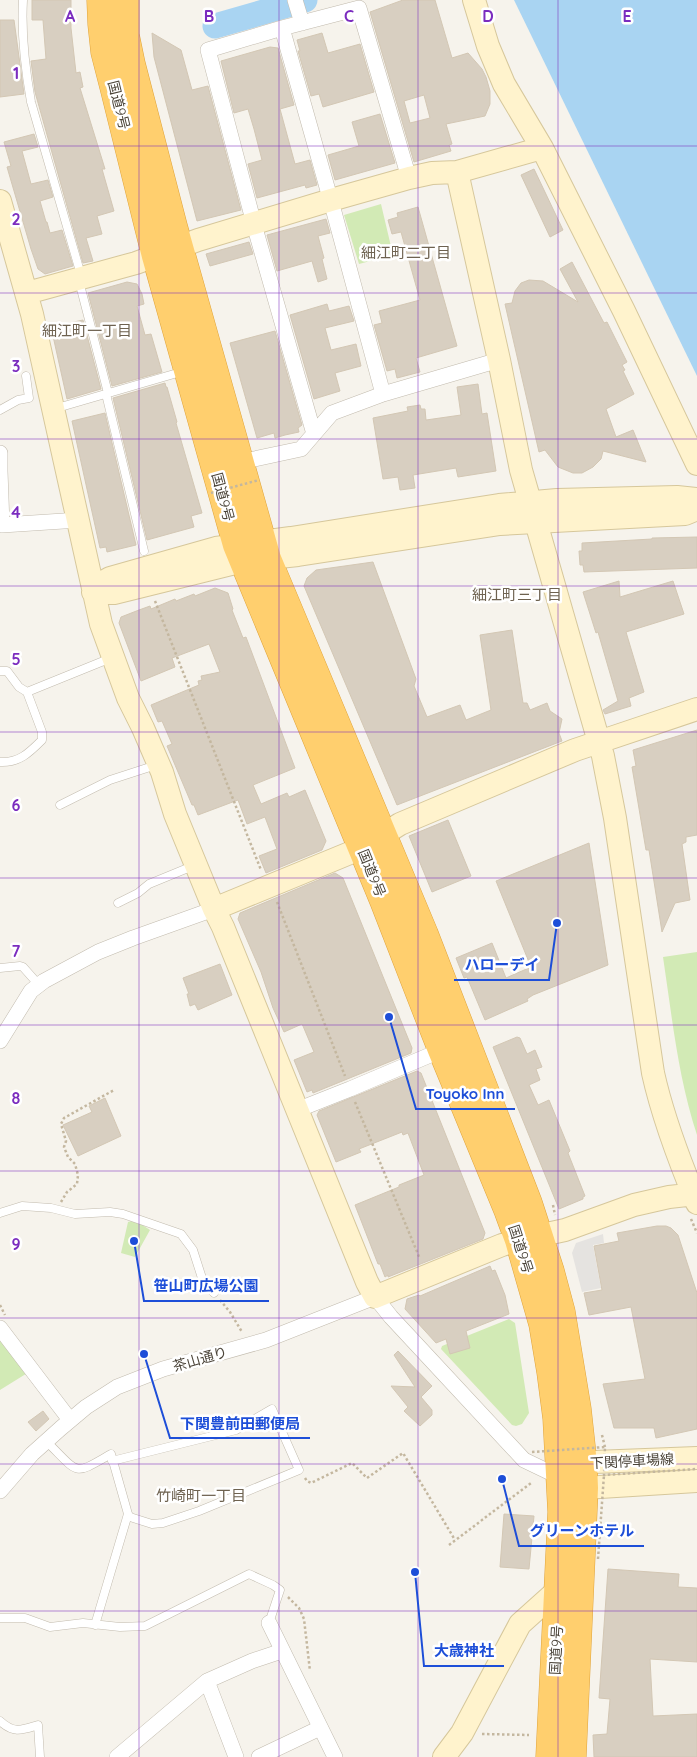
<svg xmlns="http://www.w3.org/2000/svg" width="697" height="1757" viewBox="0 0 697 1757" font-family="Quicksand,'Noto Sans JP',sans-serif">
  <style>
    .green { fill: #d2eab5 }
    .parking { fill: #e5e3e0 }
    .water { fill: #a9d4f2 }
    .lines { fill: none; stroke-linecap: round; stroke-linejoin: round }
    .river { stroke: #a9d4f2; stroke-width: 25 }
    .building { fill: #d8cfc1; stroke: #d3c7b4; fill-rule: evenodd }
    .lane-casing { stroke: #c2bbae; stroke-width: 9 }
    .street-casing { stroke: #c2bbae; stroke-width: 16 }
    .secondary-casing { stroke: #d6c79b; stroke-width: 24 }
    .highway-casing { stroke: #e0a43c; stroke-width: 29 }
    .path { stroke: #c4b79f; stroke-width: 2.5; stroke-dasharray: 2.5 2.5; stroke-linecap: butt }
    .lane { stroke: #fff; stroke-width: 8 }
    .street { stroke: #fff; stroke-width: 15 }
    .secondary { stroke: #fff3cd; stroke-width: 22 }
    .highway { stroke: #ffcf6e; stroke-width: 28 }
    .path-bridge { stroke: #c4b79f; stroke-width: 2.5; stroke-dasharray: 2.5 2.5; stroke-linecap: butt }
    .grid { fill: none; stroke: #7b2cbf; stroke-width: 1; stroke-opacity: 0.55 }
    .labels { text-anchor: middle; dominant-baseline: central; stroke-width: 5; stroke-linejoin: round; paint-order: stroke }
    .street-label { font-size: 14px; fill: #4b4439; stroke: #fff }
    .neighbourhood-label { font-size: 15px; fill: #6e6250; stroke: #fff }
    .grid-label { font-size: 16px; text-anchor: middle; font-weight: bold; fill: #7b2cbf; stroke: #fff; stroke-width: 5; stroke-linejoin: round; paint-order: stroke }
    .leader { fill: none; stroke: #1d4ed8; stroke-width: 2 }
    .callout-dot { fill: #1d4ed8; stroke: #fff; stroke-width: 2 }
    .callout-label { font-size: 15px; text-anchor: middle; font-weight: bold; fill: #1d4ed8; stroke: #fff; stroke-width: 5; stroke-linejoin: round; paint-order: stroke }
  </style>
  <rect width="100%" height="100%" fill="#f6f3ec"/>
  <path class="green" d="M381,204L393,255L359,264L344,215Z
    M697,952V1135C678,1077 672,1017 663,957Z
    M135,1220L150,1230L135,1257L121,1253L128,1222Z
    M509,1319L515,1323L529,1413L522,1424L516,1426L512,1425L441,1349L442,1346Z
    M0,1336L29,1372L0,1390Z"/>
  <path class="parking" d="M603,1234L604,1243L593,1245L601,1288L582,1292L572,1253L576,1243Z"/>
  <path class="water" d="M514,0H697V376Z"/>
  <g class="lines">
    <path class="river" d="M215,26L305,0"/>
  </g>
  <path class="building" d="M32,0H71V28L76,73L80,72L83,87L80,88L105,169H102L114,211L97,216L102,234L86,238L93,261L83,263L35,92L31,61L46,59L43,20H32Z
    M403,0H435L452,58L468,53L482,69L486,77L490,91V104L485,116L446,124L452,144L449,145L451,151L414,162L370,12ZM424,95L430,118L410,123L404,101Z
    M0,20H14L24,94L0,97Z
    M152,33L181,50L192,90L208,86L241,210L197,221L154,57Z
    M322,33L328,53L360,44L374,92L323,107L319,94L311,96L298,51H300L297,40Z
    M270,47L278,48L294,105L280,109L295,164L310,160L317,185L306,188L305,185L257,198L248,164L262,160L254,129L248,109L234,113L221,61Z
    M380,114L395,163L335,180L328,155L359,146L352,122Z
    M34,134L38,147L22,151L31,184L48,180L53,197L40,201L46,222H47L50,233L62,230L73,266L45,274L38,269L31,249L7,167L11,166L4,142Z
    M534,169L563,230L550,237L521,175Z
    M418,207L457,346L416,358L420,372L397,378L395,369L387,371L374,325L382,323L379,311L420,300L401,232L392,234L388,220L398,217L397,213Z
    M326,219L330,233L318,236L324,258L322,259L327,279L318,282L312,261L277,271L267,235Z
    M249,242L253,254L210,266L206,254Z
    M572,262L604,323L607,322L627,362L622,365L625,370L623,371L634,394L606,409L616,437L633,430L646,462L603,451L601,459L593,467L582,473H573L558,467L545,450L539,452L505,304L512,303L515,291L521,283L529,280L543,281L578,302L560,269Z
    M127,282L137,284L142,294L144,304L137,306L145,335L151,334L162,372L112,386L88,293Z
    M327,304L329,311L349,306L354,321L325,328L331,350L356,344L361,366L335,373L340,391L314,399L290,315Z
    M83,320L101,389L67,399L51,327Z
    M275,331L302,425L298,428L299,432L285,435L275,438L274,433L257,438L230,343Z
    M165,383L166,387H167L177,422L176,423L202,513L191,516L194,527L147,540L113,398Z
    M478,384L482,414L487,413L496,471L458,477L456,468L413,475L415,488L400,490L398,477L383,479L373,418L408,411L407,407L420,405L421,409H425L426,420L461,415L457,387Z
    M105,413L136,545L107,552L106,547L100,548L72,421Z
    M697,537V568L584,572L583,565H580L579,551H582V543L652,539V538Z
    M373,562L416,679L414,686L427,717L460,705L466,720L491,710L480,635L512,630L523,703H527L530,710L547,703L550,711L562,719L559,733L562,741L397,805L304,586L307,578L316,570Z
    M619,581L620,597L673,581L684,614L626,632L644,692L629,698L631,706L605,714L603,710L618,701L598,632L596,633L583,592Z
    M215,588L228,593L233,609L232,610L243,638L246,637L295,768L253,785L261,804L287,793L289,797L305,790L326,841L322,850L266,873L259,856L277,849L265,817L247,824L238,800L198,815L194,805H192L167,746L172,744L162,721L158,722L151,705L199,685L198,681L202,680L201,676L220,672L209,644L172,658L175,667L141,681L119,623L121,617L139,610L150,606L151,609L175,599L176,601L194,594L195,596Z
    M697,730V835L686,837V842L682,844L690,900L675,903L662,932L649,850H646L632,767L636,766L633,750Z
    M448,820L471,876L432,892L409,836Z
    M589,843L608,965L533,995L527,999L528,1001L485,1020L467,977L464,978L456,958L492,943L506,978L531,967L496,881Z
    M335,873L343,878L412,1048L411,1053L313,1093L312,1090L307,1092L294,1060L314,1052L303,1026L302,1024L284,1032L273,1008L261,972L238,919L240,913Z
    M220,964L232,995L198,1010L195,1004L190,1006L187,994H189L183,978Z
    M517,1037L520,1038L527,1054L535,1050L542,1067L536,1069L540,1080L529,1085L538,1105L549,1100L570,1151L568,1153L585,1196L583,1197V1199L559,1209L493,1047Z
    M417,1071L421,1073L485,1233L483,1239L388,1277V1275L385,1277L380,1264H378L355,1205L399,1187V1185L424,1175L408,1133L403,1135L402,1132L359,1149L361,1152L336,1162L317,1115L319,1111Z
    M105,1098L121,1136L78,1156L63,1125L92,1112L89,1106Z
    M657,1226H666L671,1228L678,1235L697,1293V1429L656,1438L654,1428H614L603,1384L645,1379L631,1307L589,1315L584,1293L602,1290L594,1246L619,1241L617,1233Z
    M490,1266L492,1271L495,1270L505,1295L509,1314L466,1331L470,1348L450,1354L446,1339L436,1343L405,1309L407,1299L419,1295L420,1296Z
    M398,1351L432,1386L421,1397L432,1410V1415L420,1426L404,1411L408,1407L391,1386L415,1387L394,1355Z
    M43,1411L49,1419L36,1431L28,1422Z
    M504,1514L534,1516L529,1569L500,1567Z
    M608,1569L679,1574L678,1587L697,1588V1662L650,1659L653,1716L697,1714V1757H594L593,1735L607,1734L610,1699L599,1698Z"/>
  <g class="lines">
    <defs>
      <path id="lane" d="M23,0C21,35 25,68 31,102L81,275
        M79,281L108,393
        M106,394L144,551
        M64,406L174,374
        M0,410L18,400L29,398L26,376
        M0,671H7L19,687L27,692L42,732V740C29,753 19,763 0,762
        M27,692L111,658
        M60,805L110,780L147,768
        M118,903L138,893L149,884L188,868
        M0,968L20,966L23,967L39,985
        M0,1213L22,1206L51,1208L75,1214L110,1212L123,1214L181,1234L193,1250L202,1278L214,1293
        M51,1446C80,1475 74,1475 111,1454L128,1514L95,1625
        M112,1461L236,1430L272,1409L299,1470L199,1511L163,1523L152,1524L130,1517L128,1514
        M0,1618H25L50,1627L83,1623L120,1627L145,1626L249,1574L273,1585L280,1590L269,1623
        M0,1721C14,1734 22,1730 38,1725L40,1757"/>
      <path id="street" d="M295,0L302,23
        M282,28L334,212L383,394
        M314,434L257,235L208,50L282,28L359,8L409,178
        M240,462L301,449L332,413L383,394L499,360
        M0,471L2,525L79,520
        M0,471V453
        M0,1041L31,991L44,981L98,952L133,938L214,909
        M297,1110L350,1089L442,1050
        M0,1328L70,1420
        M0,1491L32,1454L61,1428L86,1407L117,1387L163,1369L266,1340L375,1297L391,1317L524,1460L549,1472H561
        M269,1623L335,1757
        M207,1681L236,1757
        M117,1757L207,1681L252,1661L282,1651
        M259,1757L320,1728"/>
      <path id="secondary" d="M474,0L488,46L504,84L542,148L624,311L697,464
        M457,172L499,360L521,470L603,756L615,818L653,1073C663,1118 679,1160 697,1203
        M0,201L32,314L101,624L128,698L143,728L162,772L175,814L214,909L223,927L367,1282L375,1297L502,1245L519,1240L565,1230L634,1205L669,1197L697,1194
        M27,293L136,263L198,240L331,200L409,178L432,173L457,172L542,148
        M93,592L101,583L110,578L216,548L291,538L499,505L557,500L677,497L697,499
        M99,593H114L243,561L298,555L500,524L685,514L697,509
        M214,909L362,848L400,824L575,750L697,709
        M568,1469L583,1464L594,1462L697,1458
        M570,1478L584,1488L697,1481
        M444,1757L462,1733L520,1624L559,1589"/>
      <path id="highway" d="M101,0L102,24L105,52L114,87L156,256L237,545L384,901L442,1050L508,1210L519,1240L543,1324L551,1372L557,1418L562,1512L550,1757
        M125,0V35L131,64L173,226L267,559L424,934L528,1203L550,1271L561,1312L577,1409L583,1464L584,1488L572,1757"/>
    </defs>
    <use href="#lane" class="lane-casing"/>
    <use href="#street" class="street-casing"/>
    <use href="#secondary" class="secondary-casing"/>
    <use href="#highway" class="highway-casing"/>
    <path class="path" d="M155,601L261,870
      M277,902L345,1076
      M355,1102L420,1259
      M61,1202L67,1192L77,1184L78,1175L75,1164L68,1157L64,1147L66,1141L61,1124L64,1118L114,1090
      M553,1205L555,1215
      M691,1219L697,1233
      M220,1300L230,1312L242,1332
      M0,1305L5,1315
      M305,1478L307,1481L311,1483L352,1463L367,1478L403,1453L455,1540
      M449,1545L531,1483
      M288,1597L299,1608L304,1619L310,1671
      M482,1734L529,1735"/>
    <use href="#lane" class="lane"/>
    <use href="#street" class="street"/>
    <use href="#secondary" class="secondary"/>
    <use href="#highway" class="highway"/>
    <path class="path-bridge" d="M211,493L259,480
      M602,1435L605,1447
      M532,1452L605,1447L604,1475L697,1469
      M598,1559L604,1475"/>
  </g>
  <path class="grid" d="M139,0V1757M279,0V1757M418,0V1757M558,0V1757M0,146H697M0,293H697M0,439H697M0,586H697M0,732H697M0,878H697M0,1025H697M0,1171H697M0,1318H697M0,1464H697M0,1611H697"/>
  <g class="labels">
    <g class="street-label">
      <text transform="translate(119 105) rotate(76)">国道9号</text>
      <text transform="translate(223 497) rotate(75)">国道9号</text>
      <text transform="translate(372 873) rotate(68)">国道9号</text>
      <text transform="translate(521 1249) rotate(72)">国道9号</text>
      <text transform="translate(200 1359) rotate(-16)">茶山通り</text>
      <text transform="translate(632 1461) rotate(-3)">下関停車場線</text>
      <text transform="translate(556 1650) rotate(-87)">国道9号</text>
    </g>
    <g class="neighbourhood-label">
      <text x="406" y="252">細江町二丁目</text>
      <text x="87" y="330">細江町一丁目</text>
      <text x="517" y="594">細江町三丁目</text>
      <text x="201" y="1495">竹崎町一丁目</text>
    </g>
  </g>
  <g class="grid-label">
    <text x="70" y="22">A</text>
    <text x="209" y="22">B</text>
    <text x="349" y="22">C</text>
    <text x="488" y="22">D</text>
    <text x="627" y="22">E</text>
    <text x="16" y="79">1</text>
    <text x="16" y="225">2</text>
    <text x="16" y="372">3</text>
    <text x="16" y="518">4</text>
    <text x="16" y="665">5</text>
    <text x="16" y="811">6</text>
    <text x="16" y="957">7</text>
    <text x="16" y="1104">8</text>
    <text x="16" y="1250">9</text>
  </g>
  <path class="leader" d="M557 923L549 980H454M389 1017L416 1109H515M134 1241L144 1301H269M144 1354L170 1438H310M502 1479L519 1546H644M415 1572L424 1666H504"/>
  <g class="callout-dot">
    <circle cx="557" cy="923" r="5"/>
    <circle cx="389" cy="1017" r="5"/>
    <circle cx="134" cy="1241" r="5"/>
    <circle cx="144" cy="1354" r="5"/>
    <circle cx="502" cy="1479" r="5"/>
    <circle cx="415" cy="1572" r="5"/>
  </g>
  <g class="callout-label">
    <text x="502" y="970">ハローデイ</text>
    <text x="465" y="1099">Toyoko Inn</text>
    <text x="206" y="1291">笹山町広場公園</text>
    <text x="240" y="1429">下関豊前田郵便局</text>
    <text x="582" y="1536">グリーンホテル</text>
    <text x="464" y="1656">大歳神社</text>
  </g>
</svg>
